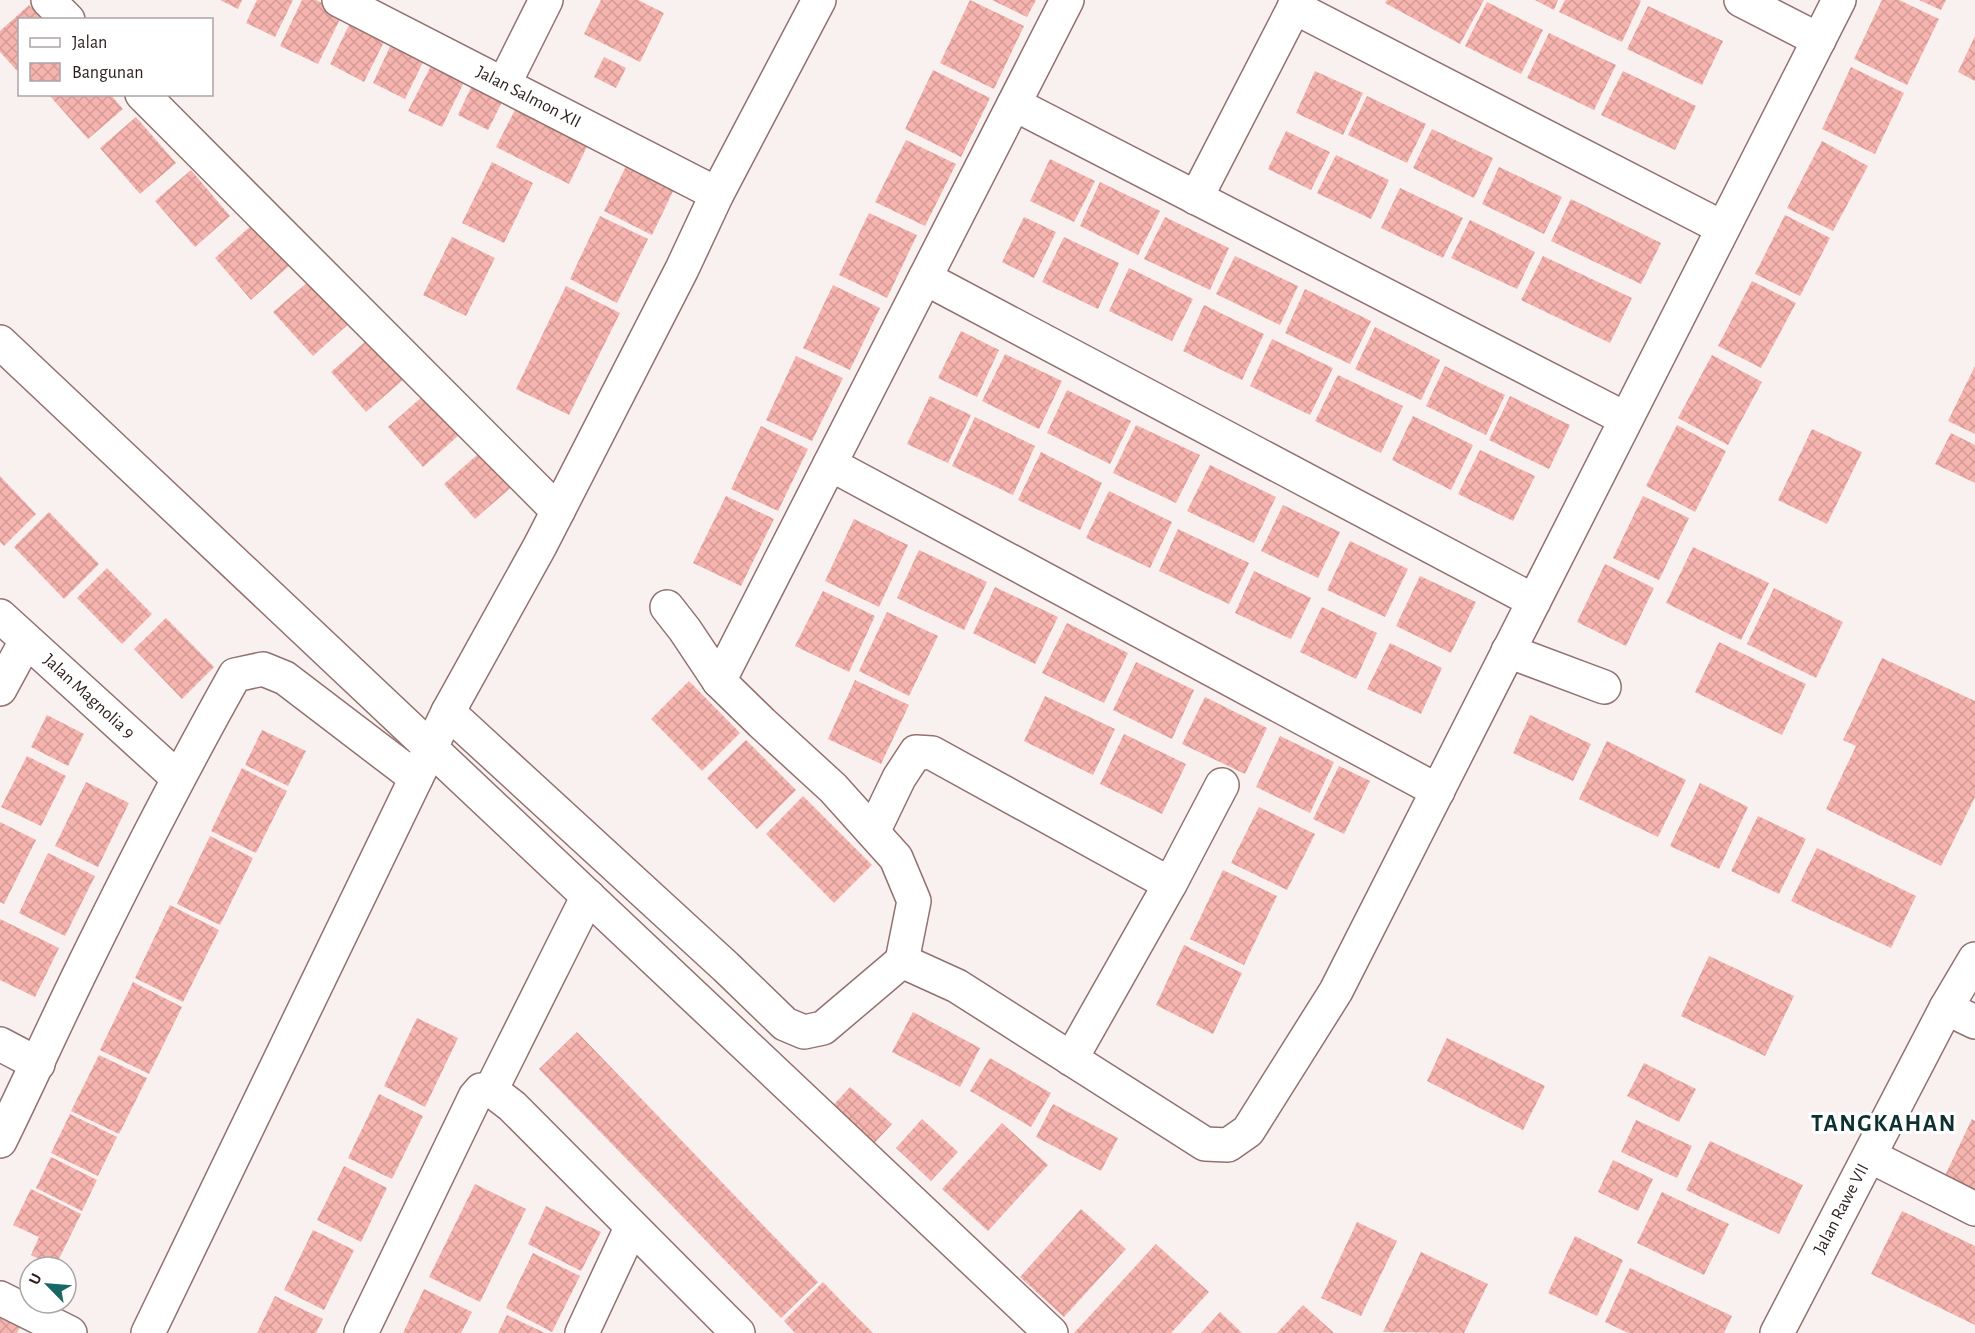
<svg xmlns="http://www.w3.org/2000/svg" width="1975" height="1333" viewBox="0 0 1975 1333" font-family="'Alegreya Sans',sans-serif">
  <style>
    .building { fill: url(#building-cross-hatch) }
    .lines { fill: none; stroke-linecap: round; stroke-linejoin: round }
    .minor-casing { stroke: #93716e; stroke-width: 36 }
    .major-casing { stroke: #93716e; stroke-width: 36 }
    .minor { stroke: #fff; stroke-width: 33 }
    .major { stroke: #fff; stroke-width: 33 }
    .labels { text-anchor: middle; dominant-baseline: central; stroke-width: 6; stroke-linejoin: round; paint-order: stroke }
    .street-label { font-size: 18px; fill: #2c1e1d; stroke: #fff }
    .district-label { font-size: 24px; font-weight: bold; letter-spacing: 1.5px; fill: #0d3130; stroke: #fff }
  </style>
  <defs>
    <pattern id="building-cross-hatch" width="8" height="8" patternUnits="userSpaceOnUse" patternTransform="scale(1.5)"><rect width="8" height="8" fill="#f6b4af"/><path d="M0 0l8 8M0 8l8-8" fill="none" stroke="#d39a96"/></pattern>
  </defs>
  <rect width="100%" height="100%" fill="#f9f1f0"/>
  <path class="building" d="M220,0H242L238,9Z
    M257,0H293L275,37L246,23Z
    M302,0H316L343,13L318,64L280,46Z
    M601,0H638L664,13L640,62L584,34Z
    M970,0L1024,26L994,89L940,63Z
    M992,0H1036L1027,17Z
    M1387,0H1484L1460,44L1385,3Z
    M1535,0H1558L1554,10Z
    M1565,0H1639L1641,1L1622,42L1559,12Z
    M1882,0H1899L1939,19L1907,85L1854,59Z
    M1919,0H1946L1941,10Z
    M1487,2L1543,30L1521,74L1465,46Z
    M29,5L42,20H20V74L0,52V31Z
    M1648,6L1723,41L1702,85L1627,49Z
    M353,17L388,34L364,82L330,64Z
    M1549,33L1616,65L1594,110L1527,78Z
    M1975,36V81L1958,72Z
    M394,38L427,54L405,99L373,83Z
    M604,57L626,68L616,88L594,77Z
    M435,58L468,74L442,127L408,111Z
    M1851,67L1904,93L1875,154L1822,129Z
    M933,70L990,98L961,157L905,129Z
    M1315,71L1363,93L1343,135L1296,113Z
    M1623,71L1696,106L1675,150L1601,115Z
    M476,77L507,92L488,130L458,115Z
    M51,94H110L123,109L88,139L50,96Z
    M1367,96L1426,124L1407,163L1348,135Z
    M520,100L592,136L569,184L496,147Z
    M136,117L176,163L140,194L100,148Z
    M1432,129L1493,158L1474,198L1413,168Z
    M1286,131L1330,152L1311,190L1268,169Z
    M906,140L956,164L925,226L875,202Z
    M1822,141L1868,166L1833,231L1787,208Z
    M1336,155L1389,180L1371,219L1317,193Z
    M630,158L678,181L652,235L604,211Z
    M1050,159L1095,181L1074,222L1030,201Z
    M492,162L533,183L504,243L462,223Z
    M1499,167L1562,197L1544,234L1482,204Z
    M191,170L230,216L195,247L155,201Z
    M1100,182L1160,211L1138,255L1080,226Z
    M1400,188L1463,218L1443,258L1381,228Z
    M1571,199L1661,243L1641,284L1551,241Z
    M869,213L917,235L887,298L839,275Z
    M1785,215L1830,238L1800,296L1755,274Z
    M600,216L648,239L617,303L570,279Z
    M1024,217L1056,232L1034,278L1002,262Z
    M1165,217L1229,248L1210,290L1144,259Z
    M1470,220L1535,252L1517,289L1451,258Z
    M254,223L290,265L251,300L215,258Z
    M452,237L495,258L466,316L423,295Z
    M1064,237L1119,263L1098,309L1042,282Z
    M1235,256L1298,286L1280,325L1216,294Z
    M1543,256L1632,298L1610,343L1521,300Z
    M1129,268L1193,299L1172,341L1109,311Z
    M316,275L354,319L313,356L273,312Z
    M1752,281L1796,303L1761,368L1718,346Z
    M833,285L880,308L850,370L803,348Z
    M566,286L620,313L569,415L516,389Z
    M1305,289L1371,321L1350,364L1285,333Z
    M1204,305L1264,334L1242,380L1183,351Z
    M1375,327L1440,360L1421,400L1355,369Z
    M961,331L999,350L977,397L938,378Z
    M376,332L411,373L366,412L331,372Z
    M1272,339L1333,368L1310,415L1250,386Z
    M1005,354L1062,381L1039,429L982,401Z
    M1712,355L1762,382L1728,445L1678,418Z
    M796,356L843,378L812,441L766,420Z
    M1445,366L1505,395L1486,435L1426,406Z
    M1975,366V434L1948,421Z
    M1338,375L1403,406L1381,453L1315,421Z
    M433,387L468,427L423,467L388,427Z
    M1067,390L1131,421L1110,464L1047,433Z
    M930,396L971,415L948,463L907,444Z
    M1510,396L1570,425L1549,469L1489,440Z
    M1413,416L1473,445L1451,490L1392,460Z
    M975,417L1035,446L1013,495L952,466Z
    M1136,425L1200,455L1176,503L1113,473Z
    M1677,425L1726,451L1695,512L1646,486Z
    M761,426L808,449L778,511L731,489Z
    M1812,429L1862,452L1827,524L1778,500Z
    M1951,433L1975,445V483L1935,464Z
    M485,448L515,484L475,519L444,484Z
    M1480,450L1535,476L1513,521L1458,494Z
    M1041,452L1102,483L1080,530L1018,500Z
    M1210,465L1276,497L1254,543L1187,511Z
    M0,476L36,514L4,546L0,542Z
    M1109,491L1172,522L1150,568L1086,538Z
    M726,496L774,519L741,586L693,563Z
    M1643,496L1689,518L1659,580L1613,558Z
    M1283,505L1340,532L1318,578L1261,551Z
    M49,512L99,564L64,599L14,547Z
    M854,519L908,545L879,607L825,581Z
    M1178,529L1249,563L1229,604L1159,571Z
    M1350,541L1408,569L1385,617L1327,590Z
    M1693,547L1769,583L1741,640L1666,603Z
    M919,550L987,582L964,630L897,598Z
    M1605,564L1654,588L1626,646L1577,622Z
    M107,568L152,614L122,644L77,598Z
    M1254,571L1311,598L1291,639L1235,613Z
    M1420,576L1476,602L1451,653L1396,626Z
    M995,587L1058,617L1035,664L973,633Z
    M1774,588L1843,622L1816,678L1747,644Z
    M823,591L875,616L849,672L795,646Z
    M1322,607L1377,633L1356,679L1300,652Z
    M887,612L938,636L909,696L859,671Z
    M166,618L214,667L182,699L134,649Z
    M1067,623L1128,653L1104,703L1042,673Z
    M1719,642L1806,684L1782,735L1695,692Z
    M1390,643L1442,668L1421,714L1367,689Z
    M1882,658L1975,701V797L1941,866L1826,809L1856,746L1843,740Z
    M1136,662L1194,690L1172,739L1113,710Z
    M855,680L909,705L881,764L828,739Z
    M689,681L740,733L702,771L651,719Z
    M1045,696L1115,729L1093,775L1024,741Z
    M1205,697L1267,728L1245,774L1182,744Z
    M47,715L84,734L68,766L31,747Z
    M1530,715L1591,744L1573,781L1513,753Z
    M262,730L306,751L288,786L245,765Z
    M1124,734L1186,764L1162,814L1100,784Z
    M1280,736L1334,762L1310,813L1256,787Z
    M746,740L796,790L757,829L707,778Z
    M1607,741L1686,780L1658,837L1579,799Z
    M27,756L66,776L41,826L1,807Z
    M1339,766L1370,781L1344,834L1313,819Z
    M242,768L287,791L256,853L211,831Z
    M86,782L129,803L98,867L55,846Z
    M1700,783L1748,807L1719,869L1670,846Z
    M803,796L872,865L834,903L766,834Z
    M1259,807L1315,834L1287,890L1231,863Z
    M1758,816L1806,839L1779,894L1731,871Z
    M0,822L36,840L4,904L0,902Z
    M210,836L253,858L220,925L177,904Z
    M1817,848L1916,896L1891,948L1791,901Z
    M48,853L95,876L65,936L19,913Z
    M1223,870L1277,896L1244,965L1190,939Z
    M170,905L219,930L183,1002L135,978Z
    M0,919L59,948L35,997L0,980Z
    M1184,945L1242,973L1213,1034L1156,1005Z
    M1709,956L1794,996L1765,1056L1681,1016Z
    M133,982L182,1007L149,1074L100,1050Z
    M913,1012L980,1048L960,1087L892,1052Z
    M417,1018L458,1038L425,1107L384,1086Z
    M577,1032L818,1282L781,1318L539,1069Z
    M1447,1038L1545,1086L1523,1130L1427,1081Z
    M99,1055L147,1078L119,1134L71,1111Z
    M990,1058L1051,1093L1031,1127L970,1091Z
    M1644,1063L1696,1089L1679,1122L1627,1096Z
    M850,1087L892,1124L868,1150L827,1112Z
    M379,1094L423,1116L392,1179L348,1158Z
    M1053,1104L1118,1138L1101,1171L1036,1137Z
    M70,1114L117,1137L98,1176L51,1153Z
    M922,1119L958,1152L931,1181L896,1148Z
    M1972,1119L1975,1121V1200L1941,1184Z
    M1636,1120L1692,1146L1677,1178L1621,1152Z
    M1002,1123L1048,1165L988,1231L942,1189Z
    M1710,1141L1803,1185L1779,1234L1686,1190Z
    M51,1157L97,1180L82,1211L36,1188Z
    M1613,1160L1653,1179L1638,1211L1598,1192Z
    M344,1166L387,1188L361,1242L317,1220Z
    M475,1184L526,1209L480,1302L429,1277Z
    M31,1189L81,1214L55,1267L31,1255L39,1237L13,1225Z
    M1662,1192L1729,1224L1704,1275L1637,1243Z
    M546,1206L601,1232L581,1271L528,1244Z
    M1081,1209L1126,1249L1064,1317L1020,1277Z
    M1902,1211L1975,1246V1325L1871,1274Z
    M1357,1222L1397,1241L1361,1316L1321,1298Z
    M313,1230L354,1250L324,1310L284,1290Z
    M1575,1236L1623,1260L1597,1316L1548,1293Z
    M1156,1244L1209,1292L1171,1333H1074Z
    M1421,1252L1488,1284L1464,1333L1383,1332Z
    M533,1253L580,1276L552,1332L506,1308Z
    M1630,1268L1732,1316L1724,1333H1628L1605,1322Z
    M823,1282L846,1306L873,1333H795L784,1321Z
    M424,1289L472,1312L461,1333H403Z
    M275,1296L323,1319L316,1333H257Z
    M1303,1305L1334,1333H1277Z
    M1220,1312L1242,1333H1201Z
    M507,1315L545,1333H498Z
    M0,1317L20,1327L17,1333H0Z"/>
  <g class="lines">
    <defs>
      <g id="minor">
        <path d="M48,0L68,20"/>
        <path id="s1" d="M339,0L717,194"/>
        <path d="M1741,0L1819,40"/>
        <path d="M1294,7L1723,228"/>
        <path d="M504,84L546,0"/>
        <path d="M142,94L558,511"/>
        <path d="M1014,104L1626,419"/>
        <path d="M1196,198L1298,0"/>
        <path d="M925,278L1534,601"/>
        <path d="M0,342L1051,1333"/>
        <path d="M830,464L1438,791"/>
        <path d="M667,607L685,630L719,681"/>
        <path id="s2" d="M0,616L178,778"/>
        <path d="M1508,651L1604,687"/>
        <path d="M0,689L26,641"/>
        <path d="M448,712L726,967L785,1024L804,1032L823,1028L902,961L957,986L1205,1144L1228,1145L1248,1131L1336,991L1839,0"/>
        <path d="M873,832L899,778L916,752L932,753L1170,884L1071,1059"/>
        <path d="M1170,884L1222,785"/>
        <path d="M902,961L914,901L896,858L833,788L762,723L719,681L1067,0"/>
        <path d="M1946,1008L1975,1022"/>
        <path d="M0,1044L38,1064"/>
        <path d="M491,1090L588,896"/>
        <path d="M0,1141C28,1084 54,1026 82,969C131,869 181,771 235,675L263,669L285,678L416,778"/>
        <path d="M1870,1156L1975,1209"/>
        <path d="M0,1298L70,1333"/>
        <path d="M148,1333L448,712L540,546L682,269L717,194L819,0"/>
        <path d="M361,1333L475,1097L481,1090H491L512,1106L738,1333"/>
        <path d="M582,1333L631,1228"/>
      </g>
      <g id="major">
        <path id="s3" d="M1777,1333L1946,1008L1975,959"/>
      </g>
    </defs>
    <use href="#minor" class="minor-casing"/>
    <use href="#major" class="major-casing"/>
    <use href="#minor" class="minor"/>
    <use href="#major" class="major"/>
  </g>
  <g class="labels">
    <g class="street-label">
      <text stroke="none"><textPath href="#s1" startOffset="213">Jalan Salmon XII</textPath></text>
      <text stroke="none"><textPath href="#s2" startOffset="120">Jalan Magnolia 9</textPath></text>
      <text stroke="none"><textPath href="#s3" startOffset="140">Jalan Rawe VII</textPath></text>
    </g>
    <g class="district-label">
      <text x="1884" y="1124">TANGKAHAN</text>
    </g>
  </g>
  <rect x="18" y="18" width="195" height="78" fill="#ffffff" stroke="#aba5a5" stroke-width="1.5"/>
  <rect x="30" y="38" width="30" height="9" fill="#ffffff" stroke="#aba5a5" stroke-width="1.5"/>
  <text x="72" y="48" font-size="18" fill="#2c1e1d">Jalan</text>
  <rect x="30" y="63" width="30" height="18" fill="url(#building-cross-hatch)" stroke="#aba5a5" stroke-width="1.5"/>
  <text x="72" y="78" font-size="18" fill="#2c1e1d">Bangunan</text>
  <g transform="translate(48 1285) rotate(295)"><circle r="28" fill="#ffffff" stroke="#aba5a5" stroke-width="1.5"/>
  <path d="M0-4.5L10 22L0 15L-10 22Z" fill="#186665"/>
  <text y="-9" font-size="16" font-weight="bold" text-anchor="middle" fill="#2c1e1d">U</text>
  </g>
</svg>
